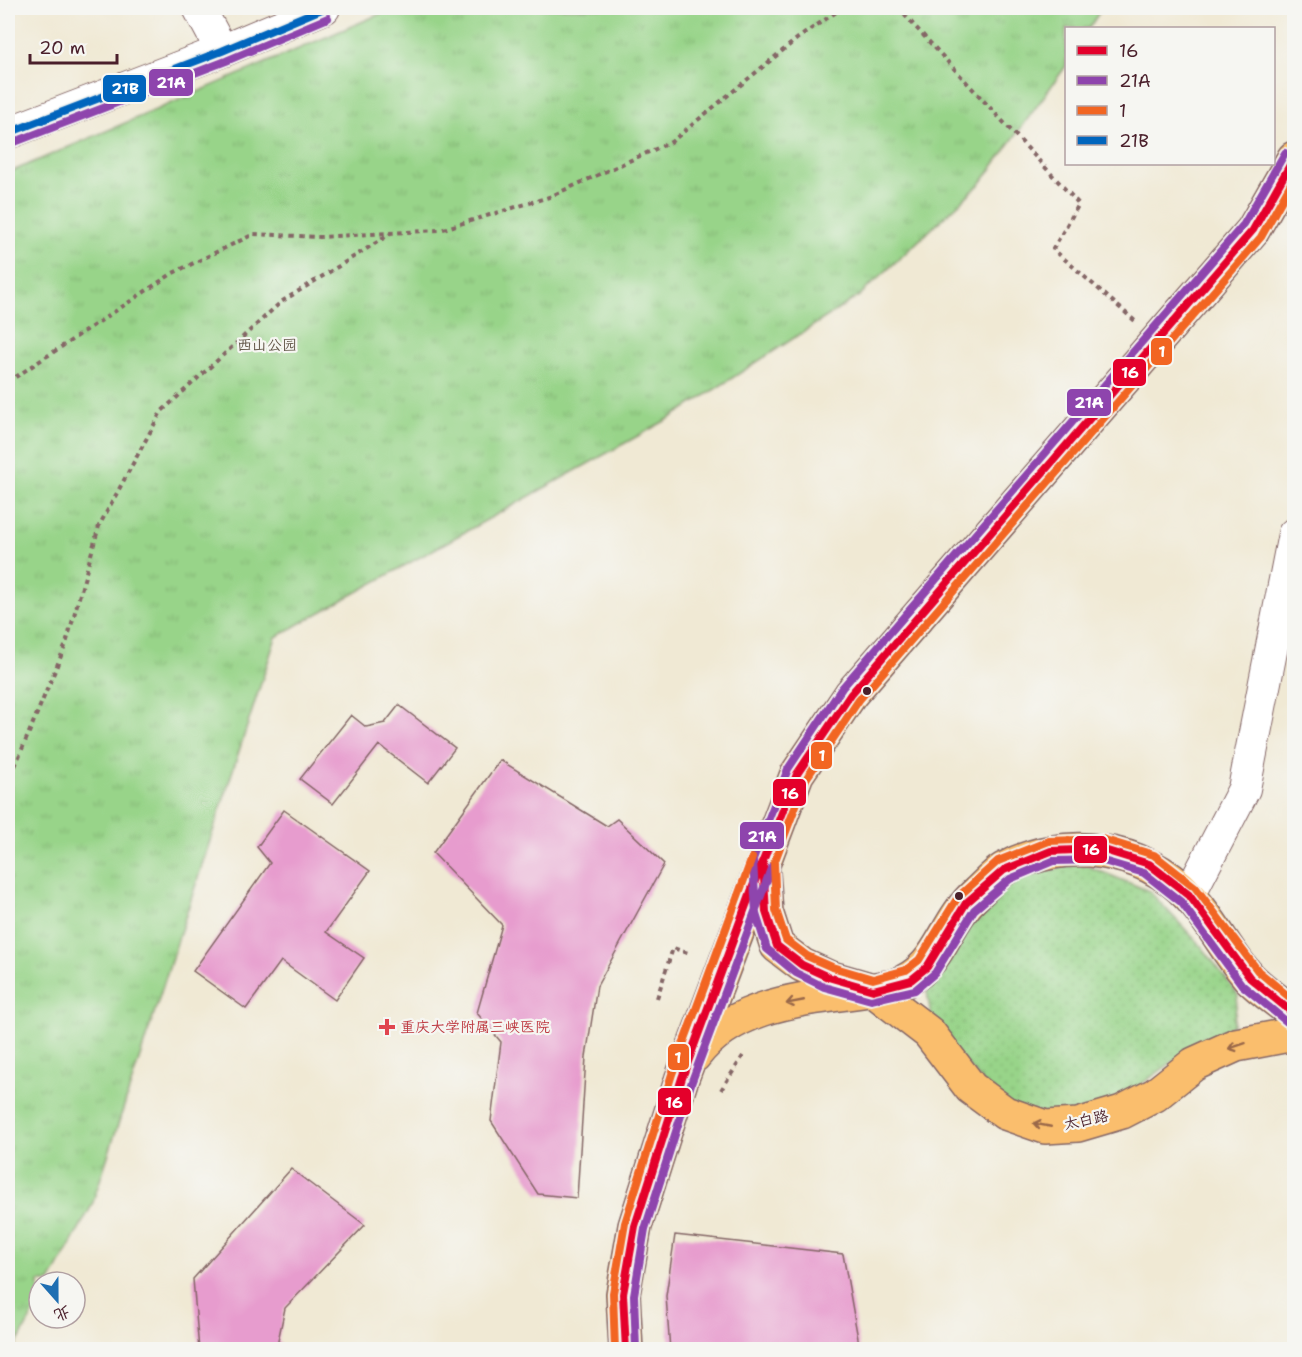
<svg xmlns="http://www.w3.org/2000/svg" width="1302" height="1357" viewBox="0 0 1302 1357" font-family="'Shantell Sans','LXGW WenKai TC',sans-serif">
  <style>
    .grass { fill: url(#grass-tufts); stroke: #717a5a; stroke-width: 1.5 }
    .garden { fill: url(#garden-dots); stroke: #717a5a; stroke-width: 1.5 }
    .building { fill: #e79cce }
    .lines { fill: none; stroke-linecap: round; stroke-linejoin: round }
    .minor-casing { stroke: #846666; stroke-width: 34 }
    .major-casing { stroke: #846666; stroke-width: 36 }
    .path { stroke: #846666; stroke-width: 4; stroke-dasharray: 4.5 4.5; stroke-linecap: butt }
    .minor { stroke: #fff; stroke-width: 32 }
    .major { stroke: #fabe6d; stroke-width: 33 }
    .bus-1-casing { stroke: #f6f6f2; stroke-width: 12 }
    .bus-2-casing { stroke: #f6f6f2; stroke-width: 12 }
    .bus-3-casing { stroke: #f6f6f2; stroke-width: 12 }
    .bus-4-casing { stroke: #f6f6f2; stroke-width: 12 }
    .bus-1 { stroke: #e4002b; stroke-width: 8 }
    .bus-2 { stroke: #8e44ad; stroke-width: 8 }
    .bus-3 { stroke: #f26522; stroke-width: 8 }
    .bus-4 { stroke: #0065bd; stroke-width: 8 }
    .oneway { stroke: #996749 }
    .bus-dot { fill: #4a1f2b; stroke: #f6f6f2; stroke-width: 2 }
    .health-dot { fill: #e0444e; stroke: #f6f6f2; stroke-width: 2 }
    .labels { text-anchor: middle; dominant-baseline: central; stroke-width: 4.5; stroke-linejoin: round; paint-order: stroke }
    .park-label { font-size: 15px; fill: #615547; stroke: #f6f6f2 }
    .health-label { font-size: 15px; fill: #be3a42; stroke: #f6f6f2; text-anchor: start }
    .street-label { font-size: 15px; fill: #4a1f2b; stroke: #f6f6f2 }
    .line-badge { stroke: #f6f6f2; stroke-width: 2 }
    .badge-label { font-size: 16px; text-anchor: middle; font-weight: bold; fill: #fff }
  </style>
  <defs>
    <pattern id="grass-tufts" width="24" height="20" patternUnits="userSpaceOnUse" patternTransform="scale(1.5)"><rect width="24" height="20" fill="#98d489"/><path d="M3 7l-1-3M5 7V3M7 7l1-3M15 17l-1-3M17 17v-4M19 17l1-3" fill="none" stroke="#84b676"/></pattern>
    <pattern id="garden-dots" width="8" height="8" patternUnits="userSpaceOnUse" patternTransform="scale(1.5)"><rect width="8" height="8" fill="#98d489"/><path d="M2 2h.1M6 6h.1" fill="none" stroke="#84b676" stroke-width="1.8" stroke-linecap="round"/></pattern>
  </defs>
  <rect width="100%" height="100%" fill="#f6f6f2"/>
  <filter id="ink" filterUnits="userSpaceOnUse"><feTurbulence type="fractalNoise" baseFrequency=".0167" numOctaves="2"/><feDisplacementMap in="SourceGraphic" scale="12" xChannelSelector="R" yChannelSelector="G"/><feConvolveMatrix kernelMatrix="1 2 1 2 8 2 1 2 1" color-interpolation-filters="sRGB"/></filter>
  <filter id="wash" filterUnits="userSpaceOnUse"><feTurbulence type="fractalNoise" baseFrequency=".008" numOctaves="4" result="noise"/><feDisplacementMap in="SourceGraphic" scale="24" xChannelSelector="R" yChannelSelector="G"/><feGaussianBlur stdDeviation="1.35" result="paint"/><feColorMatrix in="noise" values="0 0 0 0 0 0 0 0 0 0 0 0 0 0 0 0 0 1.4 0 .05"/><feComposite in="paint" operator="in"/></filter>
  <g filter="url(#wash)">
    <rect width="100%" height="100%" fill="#f0e9d4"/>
    <path class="grass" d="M394,8H1102L1089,28H1066V66L981,183L859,296L672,417L276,637L92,1205L50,1282H39V1303L14,1349H8V173Z"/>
    <path class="garden" d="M1080,863L1149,891L1203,948L1238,995L1233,1025L1184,1054L1110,1106L1052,1116L1002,1103L933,1028L927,991L957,935L1009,880Z"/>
    <g id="blocks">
      <path class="building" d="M399,705L455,748L428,783L379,745L333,804L300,779L351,715L366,727L385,723Z
        M500,760L607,826L617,819L664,864L597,986L586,1057L577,1198L538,1194L491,1121L501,1042L477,1013L502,925L433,853Z
        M284,810L370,871L326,932L364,958L335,1000L281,961L246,1009L193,971L270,863L257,847Z
        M291,1169L365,1225L285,1308L278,1341L287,1350H199L193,1279Z
        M675,1235L843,1254L860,1350H670L666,1296Z"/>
    </g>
  </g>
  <g filter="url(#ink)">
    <use href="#blocks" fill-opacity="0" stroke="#846666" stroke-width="1.5"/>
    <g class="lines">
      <defs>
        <path id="minor" d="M199,8L222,51
          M8,133L222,51L324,8
          M1189,895L1244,789L1294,534"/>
        <path id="major" d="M763,872L766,912L777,946L802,965L828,977L873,990L929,1033L971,1088L1005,1113L1045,1127L1078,1125L1122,1112L1155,1095L1194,1064L1236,1045L1294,1034
          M694,1056C740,995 825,999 894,986C943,968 941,925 977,893C985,886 994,875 1004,869C1063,836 1143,846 1189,896C1212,920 1226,952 1249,977C1262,991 1280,1002 1294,1014
          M626,1350L623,1294L635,1226L682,1078L797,774L851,694L1253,230L1294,158"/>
      </defs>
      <use href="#minor" class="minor-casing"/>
      <use href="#major" class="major-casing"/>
      <path class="path" d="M898,8L1079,204L1053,249L1135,321
        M8,382L173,273L254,234L320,237L440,230L549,197L671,142L798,38L842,8
        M8,783L66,644L99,526L161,412L281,302L392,233
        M657,998L673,948L688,953
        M721,1090L743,1056"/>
      <use href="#minor" class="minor"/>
      <use href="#major" class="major"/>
      <defs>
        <path id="bus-1" d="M1294,158L1253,230L851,694L797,774L763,861L766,912L777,946L802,965L828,977L873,990L911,980L927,967L966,903L1004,870L1051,851L1101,849L1149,864L1189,895L1250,978L1294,1014
          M626,1350L623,1294L635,1226L682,1078L762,862"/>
        <path id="bus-2" d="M12,143L226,61L328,18
          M1285,153L1244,224L842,688L788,769L753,859L756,914L767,949L796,973L824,987L871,1000L915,990L935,973L974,910L1010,879L1053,861L1100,860L1144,873L1181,902L1242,985L1287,1022
          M636,1349L634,1295L645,1229L692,1081L772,866"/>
        <path id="bus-3" d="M1294,178L1261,237L859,700L806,779L774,863L776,910L786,940L807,956L832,967L873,979L906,970L919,960L958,897L998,861L1049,841L1102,839L1154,855L1195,887L1258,971L1294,1001
          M615,1350L613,1293L625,1223L672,1074L752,858"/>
        <path id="bus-4" d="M8,133L222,51L324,8"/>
      </defs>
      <use href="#bus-1" class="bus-1-casing"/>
      <use href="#bus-2" class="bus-2-casing"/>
      <use href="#bus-3" class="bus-3-casing"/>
      <use href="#bus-4" class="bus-4-casing"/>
      <use href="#bus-1" class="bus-1"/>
      <use href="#bus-2" class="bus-2"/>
      <use href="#bus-3" class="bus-3"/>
      <use href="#bus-4" class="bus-4"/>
    </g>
    <defs><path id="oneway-shaft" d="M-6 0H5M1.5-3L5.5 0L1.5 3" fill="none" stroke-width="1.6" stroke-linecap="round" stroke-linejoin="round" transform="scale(1.5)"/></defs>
    <g class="oneway">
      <use href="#oneway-shaft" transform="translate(795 1002) rotate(169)"/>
      <use href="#oneway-shaft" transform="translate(1237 1046) rotate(162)"/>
      <use href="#oneway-shaft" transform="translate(1042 1125) rotate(-169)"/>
    </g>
  </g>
  <g class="bus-dot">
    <circle cx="867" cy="691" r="5"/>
    <circle cx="959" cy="896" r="5"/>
  </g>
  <path class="health-dot" d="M384 1018h6v6h6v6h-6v6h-6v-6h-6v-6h6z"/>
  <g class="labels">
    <g class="park-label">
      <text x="267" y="345">西山公园</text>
    </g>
    <g class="health-label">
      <text x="400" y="1027">重庆大学附属三峡医院</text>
    </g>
    <g class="street-label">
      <text transform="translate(1086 1120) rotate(-12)">太白路</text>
    </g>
  </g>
  <g class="line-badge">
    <rect x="148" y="68" width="46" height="29" rx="6" fill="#8e44ad"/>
    <rect x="102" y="74" width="45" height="29" rx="6" fill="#0065bd"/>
    <rect x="1150" y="337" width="23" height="29" rx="6" fill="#f26522"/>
    <rect x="1112" y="358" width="35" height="29" rx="6" fill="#e4002b"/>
    <rect x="1066" y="388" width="46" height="29" rx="6" fill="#8e44ad"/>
    <rect x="810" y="741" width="23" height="29" rx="6" fill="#f26522"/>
    <rect x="772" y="778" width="35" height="29" rx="6" fill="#e4002b"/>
    <rect x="739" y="821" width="46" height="29" rx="6" fill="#8e44ad"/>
    <rect x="1073" y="835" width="35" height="29" rx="6" fill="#e4002b"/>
    <rect x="667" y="1043" width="23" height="28" rx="6" fill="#f26522"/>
    <rect x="657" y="1087" width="35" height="29" rx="6" fill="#e4002b"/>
  </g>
  <g class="badge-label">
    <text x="171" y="88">21A</text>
    <text x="125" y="94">21B</text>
    <text x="1162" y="357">1</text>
    <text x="1130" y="378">16</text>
    <text x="1089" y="408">21A</text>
    <text x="822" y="761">1</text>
    <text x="790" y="799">16</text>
    <text x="762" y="842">21A</text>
    <text x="1091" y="855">16</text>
    <text x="678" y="1063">1</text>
    <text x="674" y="1108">16</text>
  </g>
  <rect width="1302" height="1357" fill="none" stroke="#f6f6f2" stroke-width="30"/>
  <rect x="1065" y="27" width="210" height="138" fill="#f6f6f2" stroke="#b1a0a2" stroke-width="1.5"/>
  <rect x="1077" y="46" width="30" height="9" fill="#e4002b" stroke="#b1a0a2" stroke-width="1.5"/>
  <text x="1119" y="57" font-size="18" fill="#4a1f2b">16</text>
  <rect x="1077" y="76" width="30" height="9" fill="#8e44ad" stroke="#b1a0a2" stroke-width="1.5"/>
  <text x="1119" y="87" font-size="18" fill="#4a1f2b">21A</text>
  <rect x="1077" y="106" width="30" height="9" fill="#f26522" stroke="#b1a0a2" stroke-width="1.5"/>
  <text x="1119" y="117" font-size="18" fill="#4a1f2b">1</text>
  <rect x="1077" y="136" width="30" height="9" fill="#0065bd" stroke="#b1a0a2" stroke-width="1.5"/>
  <text x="1119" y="147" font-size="18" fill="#4a1f2b">21B</text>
  <g transform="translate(57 1300) rotate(159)"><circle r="28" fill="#f6f6f2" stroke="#b1a0a2" stroke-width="1.5"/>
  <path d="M0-4.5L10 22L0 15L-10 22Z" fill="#1f6fb2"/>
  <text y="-9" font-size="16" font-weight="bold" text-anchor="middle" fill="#4a1f2b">北</text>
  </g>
  <path d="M30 54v9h87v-9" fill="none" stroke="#4a1f2b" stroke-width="3"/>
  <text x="39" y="54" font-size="18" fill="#4a1f2b" stroke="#f6f6f2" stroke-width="4.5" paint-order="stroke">20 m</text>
</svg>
